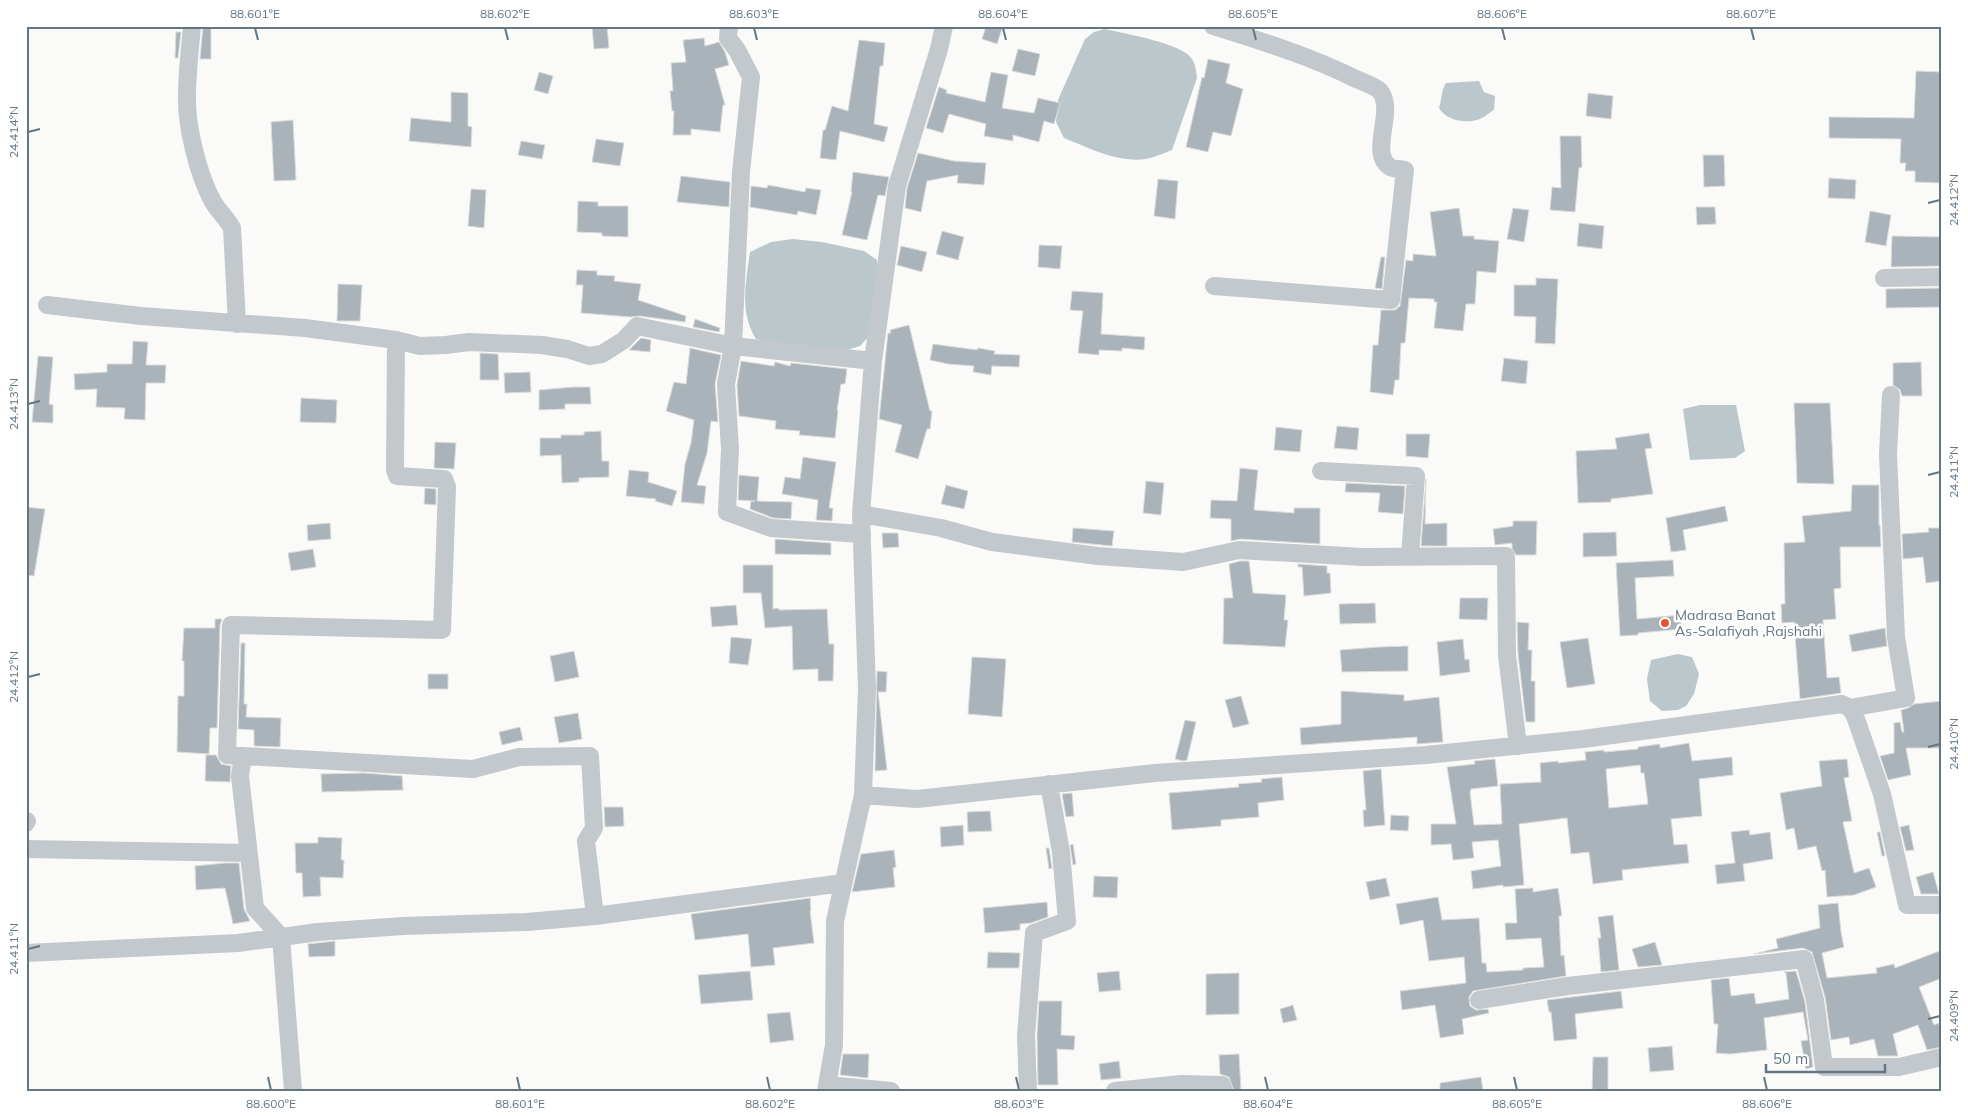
<svg xmlns="http://www.w3.org/2000/svg" width="1968" height="1117" viewBox="0 0 1968 1117" font-family="Mulish,sans-serif">
  <style>
    .water { fill: #bbc7cb }
    .building { fill: #aab3b9; stroke: #dcdcda; fill-rule: evenodd }
    .lines { fill: none; stroke-linecap: round; stroke-linejoin: round }
    .street { stroke: #c3c8cc; stroke-width: 18 }
    .ticks { fill: none; stroke: #657683; stroke-width: 2 }
    .poi-dot { fill: #e4572e; stroke: #fff; stroke-width: 2 }
    .labels { text-anchor: middle; dominant-baseline: central; stroke-width: 5; stroke-linejoin: round; paint-order: stroke }
    .poi-label { font-size: 14px; fill: #657683; stroke: #fff; text-anchor: start }
    .neatline { fill: none; stroke: #657683; stroke-width: 2 }
    .ticks-label { font-size: 12px; text-anchor: middle; fill: #657683 }
  </style>
  <rect width="100%" height="100%" fill="#fafaf8"/>
  <path class="water" d="M1105,29C1125,34 1182,43 1192,59C1196,65 1196,72 1197,78L1172,150C1164,153 1155,157 1146,159C1118,163 1089,148 1064,138L1056,122L1058,100L1085,39L1094,32Z
    M1479,81L1484,92L1495,96L1494,110C1490,112 1485,117 1480,119C1466,124 1447,121 1439,108C1442,99 1441,91 1446,83Z
    M793,239L822,242L864,251L877,260L878,280L870,335L860,346L847,350L777,344L756,339C739,312 746,282 750,252L771,242Z
    M1700,405H1736L1745,451L1735,458L1690,460L1683,409Z
    M1678,654L1692,657L1699,674L1694,694L1686,706L1678,710L1662,711L1650,701L1647,679L1651,660Z"/>
  <path class="building" d="M203,26H211V59H200Z
    M592,26H607L609,48L594,49Z
    M986,26H1003L997,44L982,39Z
    M176,32H181L178,58H175Z
    M704,38L705,46L719,42L725,52L729,65L715,69L725,105H723L720,132L691,129V135H673L674,111H672L670,91H673L671,63L686,62L683,40Z
    M859,40L885,43L883,66H880L874,124L888,127L884,142L840,131L836,160L820,158L823,130H825L832,106L848,111Z
    M1018,49L1040,54L1035,76L1012,71Z
    M1208,59L1230,64L1226,83L1243,89L1231,136L1213,132L1208,152L1186,147L1202,77L1204,78Z
    M1916,71L1942,72V183L1915,182V171H1905L1906,163H1900L1901,139L1829,138V117L1914,118Z
    M539,72L553,76L548,94L534,90Z
    M991,72L1008,75L1002,108L1034,113L1038,98L1060,103L1054,124L1044,121L1039,142L1013,135V141L984,136L986,124L949,114L943,133L926,128L939,87L947,90L946,93L985,102Z
    M451,92L468,93V126L472,127L471,147L409,141L411,118L451,122Z
    M1588,93L1613,96L1611,119L1586,116Z
    M293,120L296,180L274,181L271,122Z
    M1560,136H1581L1582,167L1579,168L1575,212L1550,210L1552,187L1561,188Z
    M596,139L624,143L620,166L592,162Z
    M521,141L545,145L542,159L518,155Z
    M918,153L954,161L986,163L984,185L957,183L958,175L927,181L921,212L905,208L907,188Z
    M1703,155H1724L1725,186L1704,187Z
    M853,172L889,177L885,196L878,195L867,240L842,235L852,192H851Z
    M681,176L730,182L729,207L677,202Z
    M1829,178L1856,180L1855,199L1828,198Z
    M1158,179L1178,181L1175,219L1154,216Z
    M768,185L805,192L806,188L821,190L816,215L798,211L797,215L750,207L751,186L767,188Z
    M471,189L486,190L484,228L468,226Z
    M578,201L598,202V206H628V237L602,236V233L577,232Z
    M1696,207H1715L1716,224L1697,225Z
    M1459,208L1463,236H1474V239L1499,241L1496,273L1477,271L1475,304H1466L1463,331L1434,328L1437,302H1434V299L1409,298L1405,343H1401L1399,380H1395L1393,395L1370,392L1373,345H1378L1381,310H1395L1400,306L1406,260L1413,261V254L1436,256L1430,212Z
    M1513,208L1529,210L1524,242L1507,239Z
    M1870,211L1891,215L1886,246L1865,242Z
    M1579,223L1604,226L1602,249L1577,246Z
    M942,231L964,237L958,260L936,254Z
    M1892,236L1941,237L1940,266L1891,267Z
    M1039,245L1062,246L1060,269L1038,267Z
    M901,246L927,252L922,272L897,265Z
    M1381,257H1385L1382,289L1375,288Z
    M577,270L597,271V275L615,276L614,281L641,284L638,300L686,316L685,322L639,316L631,317L581,313L583,285H576Z
    M1536,278L1558,279L1555,344L1535,343L1536,317L1514,316V285H1536Z
    M338,284L362,285L360,321H337Z
    M1942,288V307L1886,308V289Z
    M1072,291L1103,293L1101,334L1145,337L1144,350L1122,348V351L1099,350V355L1078,353L1083,311L1070,310Z
    M695,319L720,328L719,332L693,327Z
    M909,325L930,411H932L930,429H927L918,459L895,452L902,425L879,419L888,333H891L890,330Z
    M641,338L651,340L650,352L629,350Z
    M133,341L148,342L146,365H166L165,383H146L145,420L124,419L125,408L96,407L97,389L75,390L74,374L107,372V364H132Z
    M933,344L977,350L978,348L995,351L994,354L1020,355L1019,367L992,366L991,375L973,372L974,366L948,364L930,360Z
    M690,348L721,355L715,384L718,422L711,421L707,453L697,485L706,486L704,504L681,502L685,464L691,443L694,420L666,411L674,382L686,384Z
    M480,353L498,354L499,380H480Z
    M38,356L53,357L49,404L53,405V423L32,422Z
    M1504,358L1528,361L1526,384L1501,381Z
    M741,361L774,366L775,362L790,366L791,363L847,369L845,384H841L837,410L838,411L835,438L799,435L800,431L775,429L776,421L739,416L737,385Z
    M1921,362L1922,396H1902L1900,390L1893,385V363Z
    M530,372L531,392L505,393L504,373Z
    M573,387H590L591,404H565V409L539,410V390Z
    M301,398L337,400L336,423L300,422Z
    M1794,403H1830L1834,484L1797,483Z
    M1337,426L1359,428L1357,450L1334,448Z
    M1276,427L1302,430L1300,452L1274,450Z
    M601,431L602,461H609V477L579,478V482L562,483L561,455L540,456V438H561V435H584V432Z
    M1649,433L1652,448L1645,449L1653,494L1611,499V502L1578,503L1576,451L1617,449L1615,438Z
    M1406,434H1430L1428,458L1406,456Z
    M435,442L456,443L454,469L434,468Z
    M803,457L836,462L829,508H833L832,521L816,520L818,500L782,494L785,477L800,479Z
    M1240,468L1258,470L1254,510L1294,513V508H1320V544L1240,539L1231,541V519L1210,518L1211,500L1237,501Z
    M629,470L649,472L648,482L677,491L672,506L655,501L656,499L626,496Z
    M739,475L759,477L757,501L792,502L791,519L773,518L750,509L751,501H755L738,500Z
    M1426,479L1425,524L1447,523V546H1421Z
    M1146,481L1164,483L1161,515L1143,513Z
    M1346,483L1405,486L1403,514L1378,512L1380,493L1345,492Z
    M946,485L968,491L964,509L941,504Z
    M1852,485H1879V525H1880L1881,547H1840L1841,588L1834,589L1836,619L1823,620L1827,678L1839,677L1841,693L1800,699L1794,622L1782,623L1781,604H1785L1784,543L1805,542L1802,516L1851,511Z
    M425,488L436,489V505L424,504Z
    M1725,506L1728,521L1683,530L1686,550L1671,552L1666,518Z
    M26,507L45,509L34,576L26,575Z
    M1513,521H1537L1536,555H1516L1512,548V543L1495,545L1493,529L1513,526Z
    M330,523L331,539L308,541L307,525Z
    M1073,528L1114,531L1112,546L1072,542Z
    M1928,528H1942V581L1926,583L1923,557L1903,559L1902,534L1929,532Z
    M1616,532L1617,556L1583,557V533Z
    M882,533H898L899,547L883,548Z
    M775,539L831,543V555L775,554Z
    M313,549L316,567L291,571L288,553Z
    M1673,560L1674,576L1635,578L1637,619L1681,615L1682,629L1638,633V635L1620,636L1616,563Z
    M1240,561H1249L1253,593L1286,595L1284,620H1288L1285,647L1223,644L1224,598H1233L1229,564Z
    M1298,564L1327,566V573H1330L1331,593L1304,596L1302,567H1298Z
    M743,565H773V609L779,608V610L827,609L829,644H834L833,681H818V669L793,670L792,626L765,628L761,593H743Z
    M1460,598H1488L1487,620L1459,619Z
    M1375,603L1376,623L1340,624L1339,604Z
    M736,605L738,625L712,627L710,607Z
    M215,619H222L220,625L217,728H210L209,754L177,752L178,696H184V661H182L184,628H215Z
    M1517,622L1529,623L1528,650H1532L1531,681H1535V722H1526L1518,654Z
    M1885,628L1887,646L1852,652L1849,635Z
    M731,637L752,639L748,665L729,663Z
    M1588,638L1595,684L1567,688L1560,642Z
    M1463,639L1465,660L1469,659L1470,672L1440,676L1437,642Z
    M241,643H245L244,704H247L246,717L281,718L280,747L254,746V730L238,729Z
    M1408,646V671L1342,672L1340,650L1379,647Z
    M574,651L579,677L555,682L550,656Z
    M972,657L1006,659L1002,717L968,714Z
    M877,671L887,672L886,692H878L887,770L875,771Z
    M428,674H448V689H428Z
    M1341,691L1404,695V701L1439,697L1443,742L1417,744V737L1301,745L1300,728L1341,724Z
    M1241,696L1249,724L1233,728L1225,700Z
    M1942,701V748H1906L1911,775L1888,780L1880,756L1894,753V723L1900,722L1902,732H1904L1901,710L1908,708L1914,704Z
    M578,713L582,739L559,743L554,717Z
    M1185,720L1196,722L1187,760L1183,761L1175,759Z
    M520,727L523,740L502,745L499,732Z
    M1689,743L1692,761L1732,757L1733,775L1699,779L1702,816L1671,819L1674,845L1687,844L1689,863L1622,870L1623,880L1593,884L1589,852L1571,854L1567,818L1519,824L1524,885L1503,887V885L1473,889L1471,871L1501,866L1498,840L1472,842L1474,858L1453,860L1451,844L1431,845V824H1456L1447,767L1475,764L1474,761L1495,759L1498,786L1471,789L1470,792L1474,825L1502,824L1500,784L1541,782L1540,763L1558,761V763L1586,760L1585,752L1604,750V752L1638,749V747L1660,744V748ZM1640,765L1641,773H1644L1648,804L1609,808L1606,769Z
    M206,755H216L221,764L231,766L230,782L205,781Z
    M1847,759L1849,777L1844,778L1852,821L1843,822L1854,873L1869,868L1876,887L1854,895L1827,897L1825,870L1822,871L1816,846L1798,850L1794,828L1786,830L1780,793L1822,786L1819,761Z
    M1381,769L1385,825L1364,827L1363,810H1366L1363,771Z
    M364,773L402,776L403,790L322,792L321,774Z
    M1282,777L1284,800L1258,803L1259,817L1221,820V826L1172,830L1169,793L1239,787L1238,784L1262,782L1261,779Z
    M1072,793L1074,816L1066,817L1062,794Z
    M604,807H623L624,826L605,827Z
    M990,811L992,831L968,832L967,812Z
    M1391,815L1409,816L1408,831L1390,830Z
    M963,825L964,845L941,847L940,827Z
    M1909,825L1914,850L1906,851L1900,827Z
    M1749,830L1750,835L1770,832L1773,859L1743,864L1745,881L1717,884L1715,865L1735,863L1731,832Z
    M1877,832H1880L1885,856H1882Z
    M318,837L342,838L341,860H344L343,878L320,877L321,896L303,897L302,873H296L295,843H318Z
    M1073,844L1076,864L1073,865L1070,845Z
    M1046,848H1049L1052,868L1049,869Z
    M894,850L896,867L893,868L895,887L852,892L861,854Z
    M225,863H239L244,909L250,921L233,924L225,888L196,890L195,866Z
    M1933,872L1939,894H1921L1916,877Z
    M1094,876L1118,877L1117,898L1093,897Z
    M1386,878L1390,896L1370,900L1366,882Z
    M1533,888V892L1558,888L1562,916H1559L1561,956L1564,955L1566,976L1473,991L1469,997L1470,1006L1476,1010L1488,1009L1489,1013L1462,1019L1464,1034L1440,1038L1435,1005L1402,1010L1400,991L1466,983L1464,957L1429,961L1423,920L1400,925L1396,904L1438,897L1442,920L1479,918L1482,963H1486L1487,972L1523,970V968L1544,967L1541,938L1506,940L1505,923H1517L1515,889Z
    M810,898L811,911H810L814,943L773,948L775,965L751,967L748,934L695,940L691,914Z
    M1047,902L1048,917L1031,923L1020,924V930L985,933L983,908Z
    M1838,903L1841,932L1844,947L1822,953L1827,978L1877,973L1876,968L1894,964L1895,968L1942,950V978L1919,987L1934,1025L1938,1023L1942,1033V1047L1927,1050L1918,1025L1893,1034L1898,1056H1878L1874,1039L1850,1045L1849,1037L1831,1040L1825,997L1812,952L1803,948L1754,954L1778,948L1776,939L1820,928L1818,905Z
    M1613,915L1619,970L1601,972L1598,938H1601L1598,917Z
    M335,941V956L309,957L308,944Z
    M1655,942L1662,965L1638,967L1632,949Z
    M988,952L1020,953L1019,968H987Z
    M750,971L753,1000L701,1004L698,975Z
    M1119,971L1121,990L1099,992L1097,973Z
    M1796,971L1805,1002L1813,1067L1806,1069L1801,1041L1808,1040L1803,1012L1764,1018L1767,1050L1730,1054L1716,1053L1718,1024H1714L1711,980L1729,978L1731,996L1754,993L1756,1004L1789,999L1786,973L1784,972Z
    M1239,973V1014L1206,1015V974Z
    M1621,991L1623,1008L1575,1014L1577,1039L1554,1041L1551,1012H1549L1547,1000Z
    M1039,1001H1062L1061,1035L1075,1036L1074,1050L1057,1049L1058,1085H1038L1037,1036Z
    M1293,1005L1297,1020L1283,1023L1280,1009Z
    M790,1012L794,1040L770,1043L767,1014Z
    M1672,1046L1674,1070L1650,1072L1648,1048Z
    M843,1054H869L868,1078L840,1075Z
    M1239,1054L1241,1091H1234L1229,1077L1220,1074L1219,1055Z
    M1593,1057H1608V1091H1592Z
    M1119,1061L1121,1078L1101,1080L1099,1064Z
    M1481,1077L1483,1091H1440V1083Z"/>
  <g class="lines">
    <path class="street" d="M192,26C190,49 187,73 187,96C186,125 198,174 212,200C217,210 226,217 232,228L237,324
      M729,26L728,38L737,50L751,77L741,172L733,346L726,384L730,449L727,512L771,528L862,534
      M1213,26C1261,41 1310,56 1356,79C1363,82 1375,86 1380,91C1396,111 1368,153 1390,167C1393,169 1400,169 1405,170L1391,300L1214,286
      M1884,278L1942,277
      M47,305L141,316L305,328L396,340L420,346L446,345L469,342L542,345L567,349L589,356L602,354L624,340L637,326L733,346L873,361
      M396,340L395,470L397,476L444,479L447,487L442,630L231,625L227,755L473,769L519,757L590,756L594,828L586,841L595,916
      M1321,471L1416,476L1410,556
      M861,514L941,528L992,542L1098,556L1183,562L1239,550L1363,557L1506,556L1507,655L1518,746
      M1850,708L1906,698L1896,637L1888,454L1891,395
      M243,756L240,776L255,908L281,937L293,1091
      M863,795L917,799L1155,773L1426,755L1583,739L1842,704L1850,708L1855,716L1882,794L1907,905H1942
      M26,823L27,821
      M26,849L248,853
      M26,953L238,943L318,932L403,926L527,922L595,916L843,883
      M1479,1000L1568,986L1804,959L1815,1000L1824,1067H1899L1942,1057
      M828,1085L891,1091
      M826,1091L834,1045L835,921L863,795L867,689L861,514L873,361L897,186L939,49L944,26
      M1028,1091L1026,1036L1034,933L1067,921L1061,852L1049,784
      M1115,1091L1181,1084L1222,1085L1224,1091"/>
  </g>
  <path class="ticks" d="M255,28L258,40M505,28L508,40M754,28L757,40M1003,28L1006,40M1253,28L1256,40M1502,28L1505,40M1751,28L1754,40M28,132L40,129M1928,203L1940,200M28,404L40,401M1928,475L1940,472M28,677L40,674M1928,747L1940,744M28,949L40,946M1928,1019L1940,1016M268,1077L271,1090M517,1077L520,1090M767,1077L770,1090M1016,1077L1019,1090M1265,1077L1268,1090M1514,1077L1517,1090M1764,1077L1767,1090"/>
  <circle class="poi-dot" cx="1665" cy="623" r="5"/>
  <g class="labels">
    <g class="poi-label">
      <text x="1675" y="615">Madrasa Banat<tspan x="1675" dy="16">As-Salafiyah ,Rajshahi</tspan></text>
    </g>
  </g>
  <rect width="1968" height="1117" fill="none" stroke="#ffffff" stroke-width="55"/>
  <path d="M1766 1064v8h119v-8" fill="none" stroke="#657683" stroke-width="2.5"/>
  <text x="1773" y="1064" font-size="15" fill="#657683" stroke="#ffffff" stroke-width="4" paint-order="stroke">50 m</text>
  <rect x="28" y="28" width="1912" height="1062" class="neatline"/>
  <g class="ticks-label">
    <text x="255" y="18">88.601°E</text>
    <text x="505" y="18">88.602°E</text>
    <text x="754" y="18">88.603°E</text>
    <text x="1003" y="18">88.604°E</text>
    <text x="1253" y="18">88.605°E</text>
    <text x="1502" y="18">88.606°E</text>
    <text x="1751" y="18">88.607°E</text>
    <text transform="translate(14 132) rotate(-90)" y="4">24.414°N</text>
    <text transform="translate(1954 200) rotate(-90)" y="4">24.412°N</text>
    <text transform="translate(14 404) rotate(-90)" y="4">24.413°N</text>
    <text transform="translate(1954 472) rotate(-90)" y="4">24.411°N</text>
    <text transform="translate(14 677) rotate(-90)" y="4">24.412°N</text>
    <text transform="translate(1954 744) rotate(-90)" y="4">24.410°N</text>
    <text transform="translate(14 949) rotate(-90)" y="4">24.411°N</text>
    <text transform="translate(1954 1016) rotate(-90)" y="4">24.409°N</text>
    <text x="271" y="1108">88.600°E</text>
    <text x="520" y="1108">88.601°E</text>
    <text x="770" y="1108">88.602°E</text>
    <text x="1019" y="1108">88.603°E</text>
    <text x="1268" y="1108">88.604°E</text>
    <text x="1517" y="1108">88.605°E</text>
    <text x="1767" y="1108">88.606°E</text>
  </g>
</svg>
